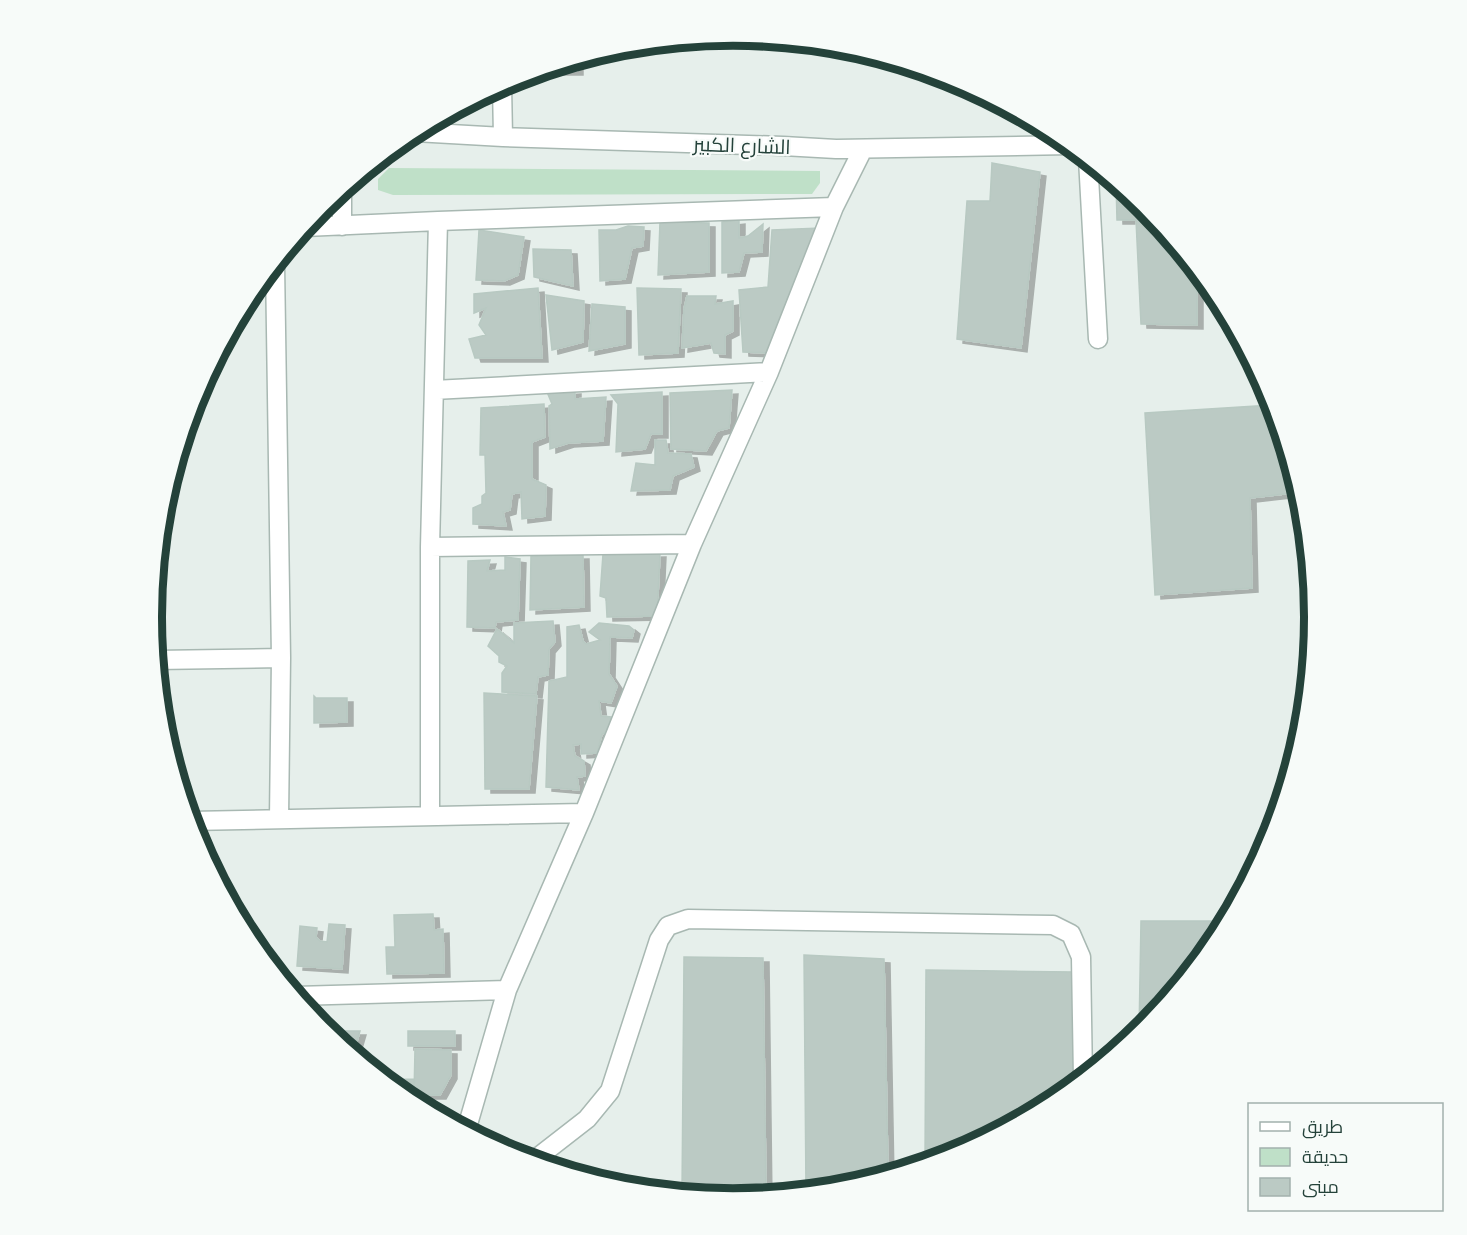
<svg xmlns="http://www.w3.org/2000/svg" width="1467" height="1235" viewBox="0 0 1467 1235" font-family="Quicksand,Cairo,sans-serif">
  <style>
    .green { fill: #bfe0c8 }
    .building { fill: #bbcac4; stroke: #b8c9c2; stroke-width: 1.5; filter: url(#shadow) }
    .lines { fill: none; stroke-linecap: round; stroke-linejoin: round }
    .minor-casing { stroke: #a8b8b2; stroke-width: 21 }
    .minor { stroke: #fff; stroke-width: 18 }
    .labels { text-anchor: middle; dominant-baseline: central; stroke-width: 4.5; stroke-linejoin: round; paint-order: stroke }
    .street-label { font-size: 20px; fill: #24423a; stroke: #f7fbf9 }
    .rim { fill: none; stroke: #24423a; stroke-width: 8 }
  </style>
  <defs>
    <filter id="shadow"><feDropShadow dx="6" dy="4" stdDeviation="0" flood-color="#0004"/></filter>
  </defs>
  <rect width="100%" height="100%" fill="#e6efeb"/>
  <path class="green" d="M389,168L820,171V183L812,194L393,195L378,190V179Z"/>
  <path class="building" d="M577,60V71H549V69Z
    M992,163L1040,172L1021,348L957,339L967,201H990Z
    M1116,183L1145,207L1197,270V325L1141,324L1136,220H1117Z
    M739,220V238L748,236L763,224L762,252L744,253L739,272L722,273V222Z
    M660,222L709,223V272L658,275Z
    M628,226L644,227L643,246L632,248L625,279L600,281L599,230H616Z
    M820,228L770,353L743,352L739,290L768,287L772,230Z
    M479,230L524,237L518,275L504,281L476,280Z
    M533,249L571,250L573,286L534,277Z
    M538,288L542,358H475L469,339L486,335L479,325L486,308L474,313V294Z
    M637,288L681,289L678,353L639,355Z
    M546,295L584,301L583,342L552,350Z
    M687,296H716L715,304L733,301V331L725,335V354L714,353L711,343L682,348L684,309Z
    M592,304L625,307V344L589,351Z
    M575,390V399L606,397L603,441L568,443L550,449L549,406L552,404L547,392Z
    M732,390L729,428L717,431L706,451L671,449L670,393Z
    M662,392V434H651L645,449L616,452L618,404L611,395Z
    M544,404L545,437L532,442V479L546,485L545,516L522,519L521,492L512,494L510,510L503,512L506,526L473,524V508L482,504V496L486,493L485,455H480L481,408Z
    M1274,405L1291,463L1293,493L1250,498L1252,588L1155,595L1145,413Z
    M655,440H666L668,453L691,454L694,467L673,476L670,490L631,491L636,463L655,465Z
    M660,553L657,616L607,617L606,598L600,596L603,554Z
    M583,555L584,607L530,610L531,556Z
    M505,557L520,559L518,620L496,622L495,628L467,627L468,561L490,560L487,571L505,570Z
    M553,621L555,642L549,649L548,675L538,677L536,694L502,692V673L507,666L499,662V656L488,646L497,629L514,643V623Z
    M599,623L629,626L634,630L632,638L610,637L609,674L617,686L611,703L599,701L601,716L611,717L608,732L602,734L597,753L581,754V744L573,745L575,756L584,761L585,776L577,777L579,790L546,787L549,681L567,677V627L579,625L583,641L586,644L600,640L589,632Z
    M484,693L537,696L529,789H485Z
    M314,696L316,698H347V722L314,723Z
    M433,914L434,930L443,929L444,973L387,974L386,947H395L394,915Z
    M1141,921H1227L1217,941L1144,1029L1139,1033Z
    M329,924L345,925L342,969L297,966L300,926L317,928L316,937L320,941L327,942Z
    M804,955L884,959L888,1175L847,1188L806,1192Z
    M684,957L763,958L766,1196L733,1199L682,1194Z
    M926,970L1073,972V1088L1056,1101L956,1155L925,1164Z
    M316,1021H330V1031H360L355,1048H346L322,1028Z
    M408,1031H455V1046H408Z
    M415,1049L451,1050V1075L440,1095H414Z
    M414,1079L415,1103L384,1080Z"/>
  <g class="lines">
    <defs>
      <path id="minor" d="M502,85L503,137
        M415,132L503,137L783,146L836,149L1070,145
        M1088,159L1098,339
        M342,190V226
        M305,227L438,221L834,207
        M275,264L281,658L279,818
        M434,390L769,372
        M430,547L692,544
        M156,660L281,658
        M430,816V547L438,221
        M190,821L584,813
        M296,996L507,990
        M466,1131L507,990L584,813L692,544L769,372L834,207L863,149
        M533,1161L587,1119L610,1091L659,940L668,926L688,919L1053,925L1071,934L1081,957L1083,1079"/>
    </defs>
    <use href="#minor" class="minor-casing"/>
    <use href="#minor" class="minor"/>
  </g>
  <g class="labels">
    <g class="street-label">
      <text transform="translate(742 145) rotate(2)">الشارع الكبير</text>
    </g>
  </g>
  <path d="M0 0H1467V1235H0ZM162 617a571 571 0 1 1 1142 0a571 571 0 1 1-1142 0Z" fill="#f7fbf9" fill-rule="evenodd"/>
  <path class="rim" d="M162 617a571 571 0 1 1 1142 0a571 571 0 1 1-1142 0Z"/>
  <rect x="1248" y="1103" width="195" height="108" fill="#f7fbf9" stroke="#a3b1ad" stroke-width="1.5"/>
  <rect x="1260" y="1122" width="30" height="9" fill="#ffffff" stroke="#a3b1ad" stroke-width="1.5"/>
  <text x="1302" y="1133" font-size="18" fill="#24423a">طريق</text>
  <rect x="1260" y="1148" width="30" height="18" fill="#bfe0c8" stroke="#a3b1ad" stroke-width="1.5"/>
  <text x="1302" y="1163" font-size="18" fill="#24423a">حديقة</text>
  <rect x="1260" y="1178" width="30" height="18" fill="#bbcac4" stroke="#a3b1ad" stroke-width="1.5"/>
  <text x="1302" y="1193" font-size="18" fill="#24423a">مبنى</text>
</svg>
